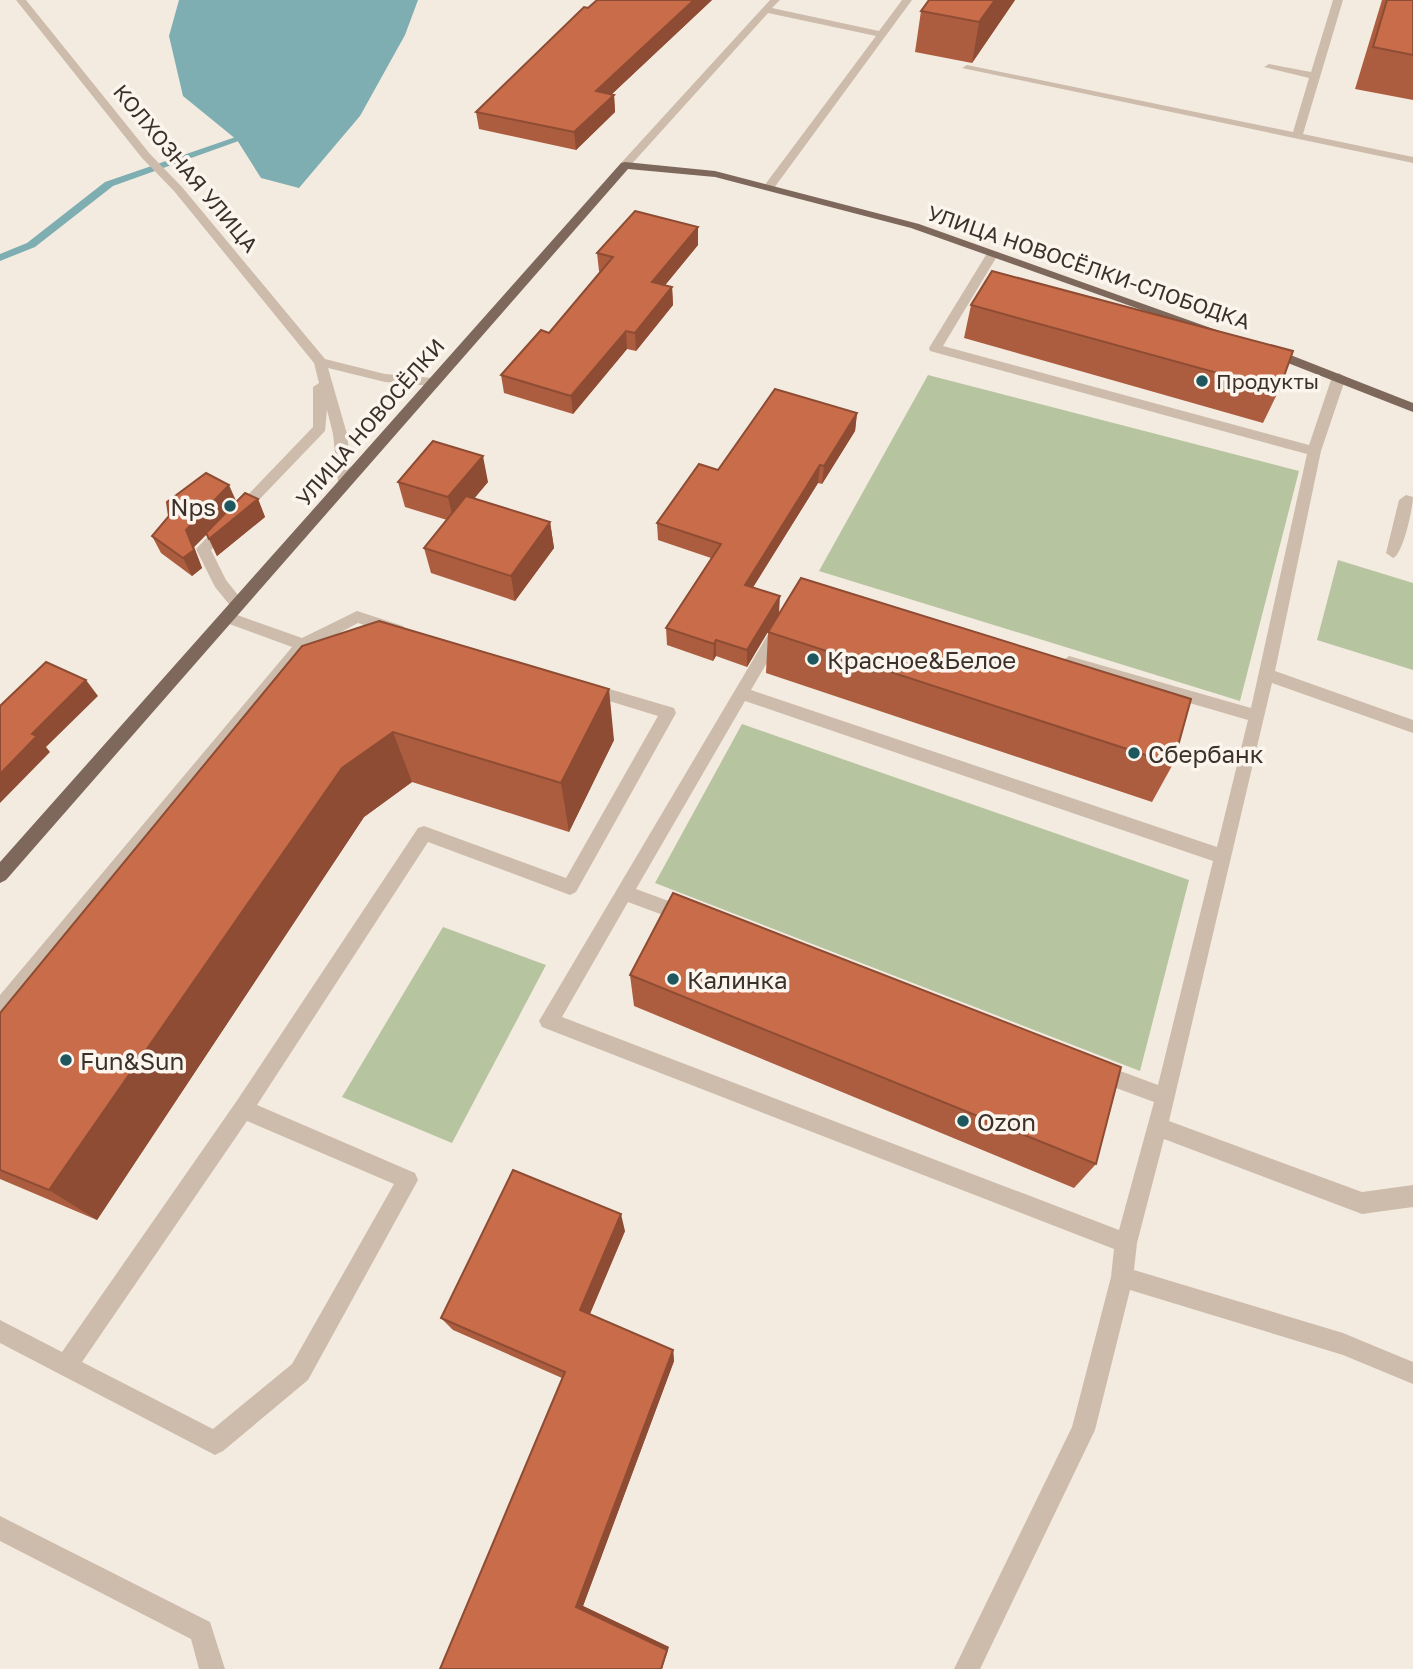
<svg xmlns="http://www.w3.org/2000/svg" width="1413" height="1669" viewBox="0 0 1413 1669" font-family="'Golos Text',sans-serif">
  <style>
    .green { fill: #b6c49f }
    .water { fill: #7eaeb2 }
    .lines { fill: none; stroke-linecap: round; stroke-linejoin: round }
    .stream { fill: #7eaeb2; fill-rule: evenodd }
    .minor { fill: #cdbcab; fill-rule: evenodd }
    .major { fill: #7d685b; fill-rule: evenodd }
    .wall { fill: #ad5d3f }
    .shaded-wall { fill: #8d4c33 }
    .building { fill: #c96c49; stroke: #8d4c33; stroke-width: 2 }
    .poi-dot { fill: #1e585e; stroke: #fbf5ed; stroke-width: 2.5 }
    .labels { text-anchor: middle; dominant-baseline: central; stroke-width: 7; stroke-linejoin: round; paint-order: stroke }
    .far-street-label { font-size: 21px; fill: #3b302a; stroke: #fbf5ed }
    .far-poi-label { font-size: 21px; fill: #3b302a; stroke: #fbf5ed; text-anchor: start }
    .poi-label { font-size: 24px; fill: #3b302a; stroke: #fbf5ed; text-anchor: start }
  </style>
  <rect width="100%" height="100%" fill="#f4ebe0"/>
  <path class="green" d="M928,375L1299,471L1240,701L819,571Z
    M1338,560L1413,583V670L1317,640Z
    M742,724L1189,880L1140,1071L655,883Z
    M443,927L546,965L452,1143L342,1097Z"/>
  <path class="water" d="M179,0H418L405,35L360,116L299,188L261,178L237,140L183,96L169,36Z"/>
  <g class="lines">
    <path class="stream" d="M253,131L261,133L113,186L35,247L0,261V254L27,243L105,182Z"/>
    <path class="minor" d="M16,0H26L150,154L182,187L325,359L385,374L432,378L439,382L432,386L385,382L328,368L347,434L352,481L345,486L338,481L333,434L327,410L325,431L211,550L226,580L246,605L243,609H233L215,587L196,549L313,427V387L319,383L314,363L174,191L142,158Z
      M770,0H780L772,8L879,31L902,0H912L774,188L764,186L876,36L768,13L629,167H621V163Z
      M1333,0H1343L1303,134L1413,157V163L962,68L967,65L1293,132L1309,78L1264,67L1269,64L1311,72Z
      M989,250L999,253L943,346L1309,445L1332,377L1339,373L1346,377L1321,451L1275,671L1413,720V733L1272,683L1169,1121L1362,1192L1413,1185V1207L1362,1214L1164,1139L1137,1243L1134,1270L1343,1333L1413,1362V1384L1343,1355L1130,1290L1095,1430L980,1669H954L1072,1427L1111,1277L1114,1249L542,1027L539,1021L773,626L778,624L786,630L751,690L1217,847L1248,720L1069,668L1061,662L1069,656L1251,708L1307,454L930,351L929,348ZM745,701L1213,861L1158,1085L1096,1062L1089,1064L1086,1071L1089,1078L1154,1102L1119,1230L562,1017L628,902L687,924L693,922L696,916L693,910L636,889Z
      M1406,495L1413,497C1413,507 1403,555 1393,558L1386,553L1399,500Z
      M226,611L302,638L357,611L403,626L406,630L398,636L358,623L309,649L7,1015L0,1018V995L292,647L221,621L218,617Z
      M589,683L674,708L676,713L576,892L570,895L428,842L257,1105L415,1173L418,1180L308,1380L223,1451L215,1455L0,1343V1320L62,1352L236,1102L418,828L424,826L566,878L658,716L583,693L581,689L583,685ZM247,1121L394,1184L292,1364L213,1429L82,1362Z
      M0,1516L210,1622L225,1669H199L191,1639L0,1541Z"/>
    <path class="major" d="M625,162L715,171L919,224L1236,337L1226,340L911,228L715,177L628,169L6,880L0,883V862L621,163Z
      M1270,347L1413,403V412L1265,354L1264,351Z"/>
  </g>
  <path class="wall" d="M597,0H712L612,94L614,95L615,112L576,150L479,129L476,112L588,8Z
    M1015,0L972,63L915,52L921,11Z
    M1382,0H1413V100L1355,89Z
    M698,245L665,285L672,287L673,305L636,351L627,349L573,414L504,393L501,375L549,333L600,272L599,271L597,253Z
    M971,305L1279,390L1263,423L964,338Z
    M857,413L855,431L822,484L818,483L753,587L779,613L747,667L716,656L713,661L667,645L666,628L711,558L658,540L657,523L718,470Z
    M398,482H488L474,498L550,522L554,548L515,601L431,573L424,548L447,520L405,507Z
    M258,499L265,517L217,556L207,534L194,547L202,568L192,576L161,553L152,536L236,502Z
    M379,621L614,740L569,832L412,782L364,817L97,1220L0,1179V1013Z
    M768,632L1173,764L1152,802L766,673Z
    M630,975L1096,1164L1074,1188L634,1006Z
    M625,1231L590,1314L673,1350L674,1361L583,1606L669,1647L440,1669L562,1378L453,1330L441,1318Z"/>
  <path class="shaded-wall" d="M694,0H712L597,108L596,91Z
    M995,0H1015L972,63L979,22Z
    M614,95L615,112L576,150L574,132Z
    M698,227V245L653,300L652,282Z
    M672,287L673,305L636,351L635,333Z
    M626,331L627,349L573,414L571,396Z
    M857,413L855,431L822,484L824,466Z
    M483,456L488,482L454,523L448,497Z
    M820,465L818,483L744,602L745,585Z
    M229,485L237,503L194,547L202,568L192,576L183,558L186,530Z
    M258,499L265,517L217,556L209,539Z
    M550,522L554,548L515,601L511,576Z
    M780,596L779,613L747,667V650Z
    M716,640V656L713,661L714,644Z
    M86,680L98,696L46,747L50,752L0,803V774L32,734Z
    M609,689L614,740L569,832L561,783Z
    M393,732L412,782L364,817L97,1220L49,1190L342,768Z
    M621,1214L625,1231L586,1323L580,1310Z
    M673,1350L674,1361L583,1606L669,1647L662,1669H661L576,1607Z"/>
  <path class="building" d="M597,0H694L596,91L614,95L574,132L476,112L584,7L588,8Z
    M929,0H995L979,22L921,11Z
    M1387,0H1413V55L1373,47Z
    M635,211L698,227L652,282L672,287L635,333L626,331L571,396L501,375L541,330L549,333L613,257L597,253Z
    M992,271L1293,351L1279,390L971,305Z
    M775,389L857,413L824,466L820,465L745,585L780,596L747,650L716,640L714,644L666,628L721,544L657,523L699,464L718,470Z
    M433,441L483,456L448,497L398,482Z
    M206,473L229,485L186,530L194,550L183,558L152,536L169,516L167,502Z
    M245,493L258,499L209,539L206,533Z
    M466,496L550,522L511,576L424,548Z
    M801,578L1191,699L1173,764L768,632Z
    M379,621L609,689L561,783L393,732L342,768L49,1190L0,1170V1013L302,646Z
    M46,662L86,680L32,734L37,736L0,774V706Z
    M673,893L1121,1067L1096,1164L630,975Z
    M513,1170L621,1214L580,1310L673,1350L576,1607L667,1650L661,1669H440L565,1372L441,1318Z"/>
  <g class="poi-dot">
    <circle cx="1202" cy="381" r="7"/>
    <circle cx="230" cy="506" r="7"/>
    <circle cx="813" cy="659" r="7"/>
    <circle cx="1134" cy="753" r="7"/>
    <circle cx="673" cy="979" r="7"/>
    <circle cx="66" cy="1060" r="7"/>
    <circle cx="963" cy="1121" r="7"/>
  </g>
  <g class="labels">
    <g class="far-street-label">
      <text transform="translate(186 168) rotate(50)">КОЛХОЗНАЯ УЛИЦА</text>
      <text transform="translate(1089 267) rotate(19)">УЛИЦА НОВОСЁЛКИ-СЛОБОДКА</text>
      <text transform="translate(370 422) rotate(-49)">УЛИЦА НОВОСЁЛКИ</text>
    </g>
    <g class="far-poi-label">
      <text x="1216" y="381">Продукты</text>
    </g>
    <g class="poi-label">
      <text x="216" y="506" text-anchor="end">Nps</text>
      <text x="827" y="659">Красное&amp;Белое</text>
      <text x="1148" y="753">Сбербанк</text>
      <text x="687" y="979">Калинка</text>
      <text x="80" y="1060">Fun&amp;Sun</text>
      <text x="977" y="1121">Ozon</text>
    </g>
  </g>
</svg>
